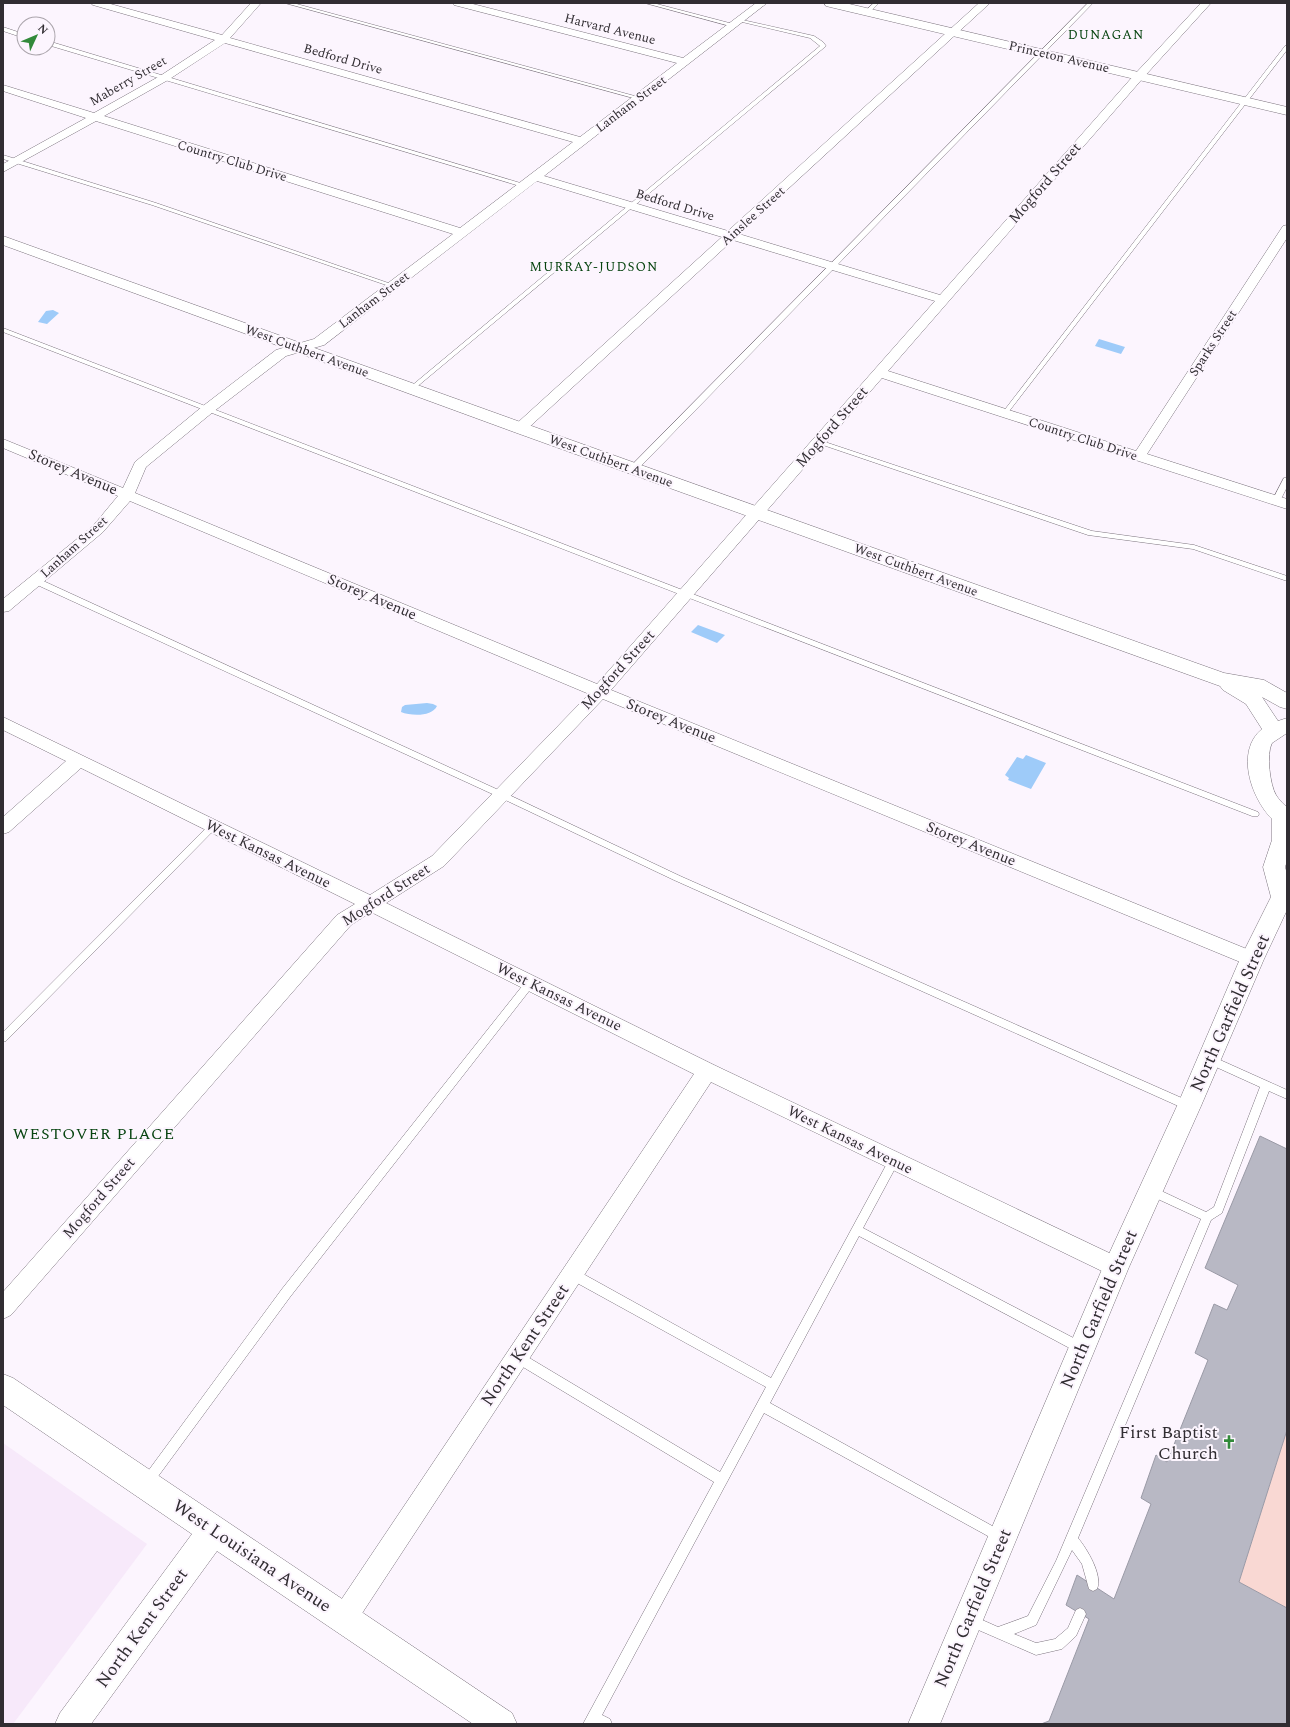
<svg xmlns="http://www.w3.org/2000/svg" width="1290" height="1727" viewBox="0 0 1290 1727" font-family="Spectral,serif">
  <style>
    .built { fill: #f7e9fa }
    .green { fill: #f9d8d3 }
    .water { fill: #9ecbf9 }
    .building { fill: #b8b8c4; stroke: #9a9aa6 }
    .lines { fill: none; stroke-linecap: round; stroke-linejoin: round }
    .lane-casing { stroke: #7c747e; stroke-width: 1 }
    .street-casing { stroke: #7c747e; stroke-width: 1 }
    .secondary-casing { stroke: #7c747e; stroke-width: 1 }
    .lane { fill: #fff; fill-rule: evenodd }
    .street { fill: #fff; fill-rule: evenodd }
    .secondary { fill: #fff; fill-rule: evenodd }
    .labels { text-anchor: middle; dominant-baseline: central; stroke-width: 4; stroke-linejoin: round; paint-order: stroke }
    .far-street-label { font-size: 13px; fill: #312d32; stroke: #fcf5fe }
    .far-neighbourhood-label { font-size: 13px; letter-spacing: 1px; fill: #074410; stroke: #fcf5fe }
    .street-label { font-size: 15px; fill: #312d32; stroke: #fcf5fe }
    .neighbourhood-label { font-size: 16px; letter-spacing: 1px; fill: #074410; stroke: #fcf5fe }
    .near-street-label { font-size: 18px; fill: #312d32; stroke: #fcf5fe }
    .near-poi-label { font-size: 18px; fill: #312d32; stroke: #fcf5fe; text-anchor: end }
  </style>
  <rect width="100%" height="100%" fill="#fcf5fe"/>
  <path class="built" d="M3,1443L147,1544L13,1724H3Z"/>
  <path class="green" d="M1287,1430V1608L1239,1582Z"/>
  <path class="water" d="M53,310L59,313L47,324L38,322L46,311Z
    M1099,339L1125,347L1121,354L1095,346Z
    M698,625L725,635L717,643L691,632Z
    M427,703L433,704L437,706C432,717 411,716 401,712L402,707L405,705Z
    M1026,755L1046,763L1031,789L1008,780L1009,778L1005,775L1017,757L1023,759Z"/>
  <path class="building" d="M1260,1136L1287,1149V1430L1239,1582L1287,1608V1724H1041L1049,1721L1089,1619L1066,1605L1077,1575L1114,1599L1151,1504L1141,1498L1156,1455L1167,1462L1208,1360L1195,1353L1214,1304L1227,1310L1238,1285L1205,1268Z"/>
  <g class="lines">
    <defs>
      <path id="lane" d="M285,3H293L642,98L637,99Z
        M645,3H653L737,25L734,27Z
        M874,3H879L869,13H865V11Z
        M1088,3H1093L636,471H630V467Z
        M738,19L814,36L823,42L826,46L413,390H409V388L820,46L810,38L738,21Z
        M3,27L24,34V38L3,31Z
        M48,41L527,185L528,186L523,187L48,45Z
        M1287,45V50L1007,414H1003V412L1285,46Z
        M3,155L156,203L397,286L392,287L152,205L3,159Z
        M3,328L1258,812L1259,814L1258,816H1252L3,332Z
        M819,440L1092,531L1194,545L1287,576V581L1193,549L1088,535L817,443L816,442Z
        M1284,478H1287V487L1279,503H1273L1272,501Z
        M33,579H39L505,793L680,876L1193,1103L1194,1106L1193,1109L1189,1110L1185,1109L674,880L499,797L33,583Z
        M213,823L217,826L216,828L6,1041L3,1042V1032L210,824Z
        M530,979L533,980L535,983L533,986L290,1297L151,1486L147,1488L143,1486L141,1482L143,1478L282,1289L527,980Z
        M1209,1055L1287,1090V1099L1269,1091L1223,1210L1222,1213L1211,1220L1078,1538C1087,1549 1103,1575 1097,1589L1093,1591L1089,1589L1082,1564L1072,1550L1036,1625L1014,1634L1036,1643L1055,1639L1068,1628L1076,1610L1080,1608L1084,1610L1086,1614L1076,1636L1062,1649L1036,1655L967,1625L965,1621L967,1617L971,1615L998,1627L1028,1616L1056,1561L1201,1219L1147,1194L1146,1191L1147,1188L1151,1186L1155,1188L1206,1212L1214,1207L1260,1087L1205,1062L1204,1059L1205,1056Z
        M894,1156L898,1158L899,1161L863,1228L1085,1344L1087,1348L1085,1352L1081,1353L1077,1352L859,1236L770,1403L1005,1533L1007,1537L1005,1541L1001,1543L997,1541L764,1413L602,1715L610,1719L612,1724H583L714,1482L513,1361L511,1357L513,1353L517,1352L521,1353L720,1472L766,1387L568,1278L567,1274L568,1270L572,1269L576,1270L771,1378L890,1158Z"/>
      <path id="street" d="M91,3H107L222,35L251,3H261L230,38L580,137L677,63L454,5L452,3H469L683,58L756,3H767L544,176L728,231L979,3H990L739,234L940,295L1135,74L1201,3H1211L1143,78L888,371L1136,451L1281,229L1283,226L1287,225V238L1147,454L1287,499V509L882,378L611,690L1259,954L1261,959L1259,964L1252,967L1245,964L603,699L444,866L386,903L714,1065L1124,1260L1127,1267L1124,1274L1116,1277L1108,1274L711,1082L353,1627L344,1631L335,1627L331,1618L335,1609L694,1074L371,912L351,925L11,1315L3,1319V1292L337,915L355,904L81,768L9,832L3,834V817L66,761L3,730V717L370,895L432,856L589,694L130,501L103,532L9,611L3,612V599L93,526L118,496L3,448V439L123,488L135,462L203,406L276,350L314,339L453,234L96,121L3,172V164L86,118L3,91V85L94,113L160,76L215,40L93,5ZM225,43L573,142L460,228L104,116L168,80ZM537,181L722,237L515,425L513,428L515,431L520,432L525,431L733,240L935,301L597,684L135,493L146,467L213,412L286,356L324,345Z"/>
      <path id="secondary" d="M824,3H845L1287,107V115L830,7L826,6Z
        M3,236L526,424L1224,673L1264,680L1287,693V709L1280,707L1262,697L1278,721L1287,718V733L1272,743C1266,754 1270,785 1276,795C1279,800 1283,804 1287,807V861L1285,867L1287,874V910L1264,959L1201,1106L1129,1267L940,1724H908L1103,1267L1177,1106L1240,959L1271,897L1263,867L1272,840V819C1251,798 1235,751 1262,729L1246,704L1223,690L1220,686L514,432L3,245Z
        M3,1374L13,1378L512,1713L517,1724H473L217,1551L91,1724H55L60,1713L192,1534L3,1405Z"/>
    </defs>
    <use href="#lane" class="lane-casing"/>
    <use href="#street" class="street-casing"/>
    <use href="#secondary" class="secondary-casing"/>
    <use href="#lane" class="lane"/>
    <use href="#street" class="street"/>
    <use href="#secondary" class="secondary"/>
  </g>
  <defs>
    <symbol id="church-bare" viewBox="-9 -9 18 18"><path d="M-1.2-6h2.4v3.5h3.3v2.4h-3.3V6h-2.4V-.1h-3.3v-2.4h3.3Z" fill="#328a3a" stroke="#fcf5fe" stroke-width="2.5" paint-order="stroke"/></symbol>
  </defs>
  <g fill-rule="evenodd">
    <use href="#church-bare" x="1219" y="1432" width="20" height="20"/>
  </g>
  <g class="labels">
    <g class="far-street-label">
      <text transform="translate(610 29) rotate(14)">Harvard Avenue</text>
      <text transform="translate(1059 57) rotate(13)">Princeton Avenue</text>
      <text transform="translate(343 59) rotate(16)">Bedford Drive</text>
      <text transform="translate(128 81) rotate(-30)">Maberry Street</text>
      <text transform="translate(631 104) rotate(-37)">Lanham Street</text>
      <text transform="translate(232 161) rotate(17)">Country Club Drive</text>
      <text transform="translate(675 205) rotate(17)">Bedford Drive</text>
      <text transform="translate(753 216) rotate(-42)">Ainslee Street</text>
      <text transform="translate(374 300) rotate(-37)">Lanham Street</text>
      <text transform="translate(1213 343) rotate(-57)">Sparks Street</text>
      <text transform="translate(307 351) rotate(20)">West Cuthbert Avenue</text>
      <text transform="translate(1083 439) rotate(18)">Country Club Drive</text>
      <text transform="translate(611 461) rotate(20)">West Cuthbert Avenue</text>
      <text transform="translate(74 547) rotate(-42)">Lanham Street</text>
      <text transform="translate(916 570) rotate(20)">West Cuthbert Avenue</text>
    </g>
    <g class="far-neighbourhood-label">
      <text x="1106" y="35">DUNAGAN</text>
      <text x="594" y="267">MURRAY-JUDSON</text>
    </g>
    <g class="street-label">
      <text transform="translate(1045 183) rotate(-49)">Mogford Street</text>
      <text transform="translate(832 427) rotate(-49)">Mogford Street</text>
      <text transform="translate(73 472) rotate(23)">Storey Avenue</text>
      <text transform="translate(372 597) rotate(23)">Storey Avenue</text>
      <text transform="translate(618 670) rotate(-48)">Mogford Street</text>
      <text transform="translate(671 721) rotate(22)">Storey Avenue</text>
      <text transform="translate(971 844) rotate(22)">Storey Avenue</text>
      <text transform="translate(268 854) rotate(26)">West Kansas Avenue</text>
      <text transform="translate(386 895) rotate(-33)">Mogford Street</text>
      <text transform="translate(559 997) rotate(26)">West Kansas Avenue</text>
      <text transform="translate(850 1140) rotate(26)">West Kansas Avenue</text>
      <text transform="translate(99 1198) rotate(-49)">Mogford Street</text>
    </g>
    <g class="neighbourhood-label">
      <text x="94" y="1134">WESTOVER PLACE</text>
    </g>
    <g class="near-street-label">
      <text transform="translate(1230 1013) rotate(-66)">North Garfield Street</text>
      <text transform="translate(1099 1309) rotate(-67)">North Garfield Street</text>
      <text transform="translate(525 1345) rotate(-56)">North Kent Street</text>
      <text transform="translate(252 1556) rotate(34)">West Louisiana Avenue</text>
      <text transform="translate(973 1608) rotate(-67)">North Garfield Street</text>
      <text transform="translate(142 1628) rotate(-54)">North Kent Street</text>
    </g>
    <g class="near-poi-label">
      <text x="1218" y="1432">First Baptist<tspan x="1218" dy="21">Church</tspan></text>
    </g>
  </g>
  <rect width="1290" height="1727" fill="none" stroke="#312d32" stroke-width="8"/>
  <g transform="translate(36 36) rotate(46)"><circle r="19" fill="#fcf5fe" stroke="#aba5ac"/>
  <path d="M0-3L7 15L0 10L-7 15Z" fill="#328a3a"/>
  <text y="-6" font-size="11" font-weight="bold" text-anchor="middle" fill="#312d32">N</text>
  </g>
</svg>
